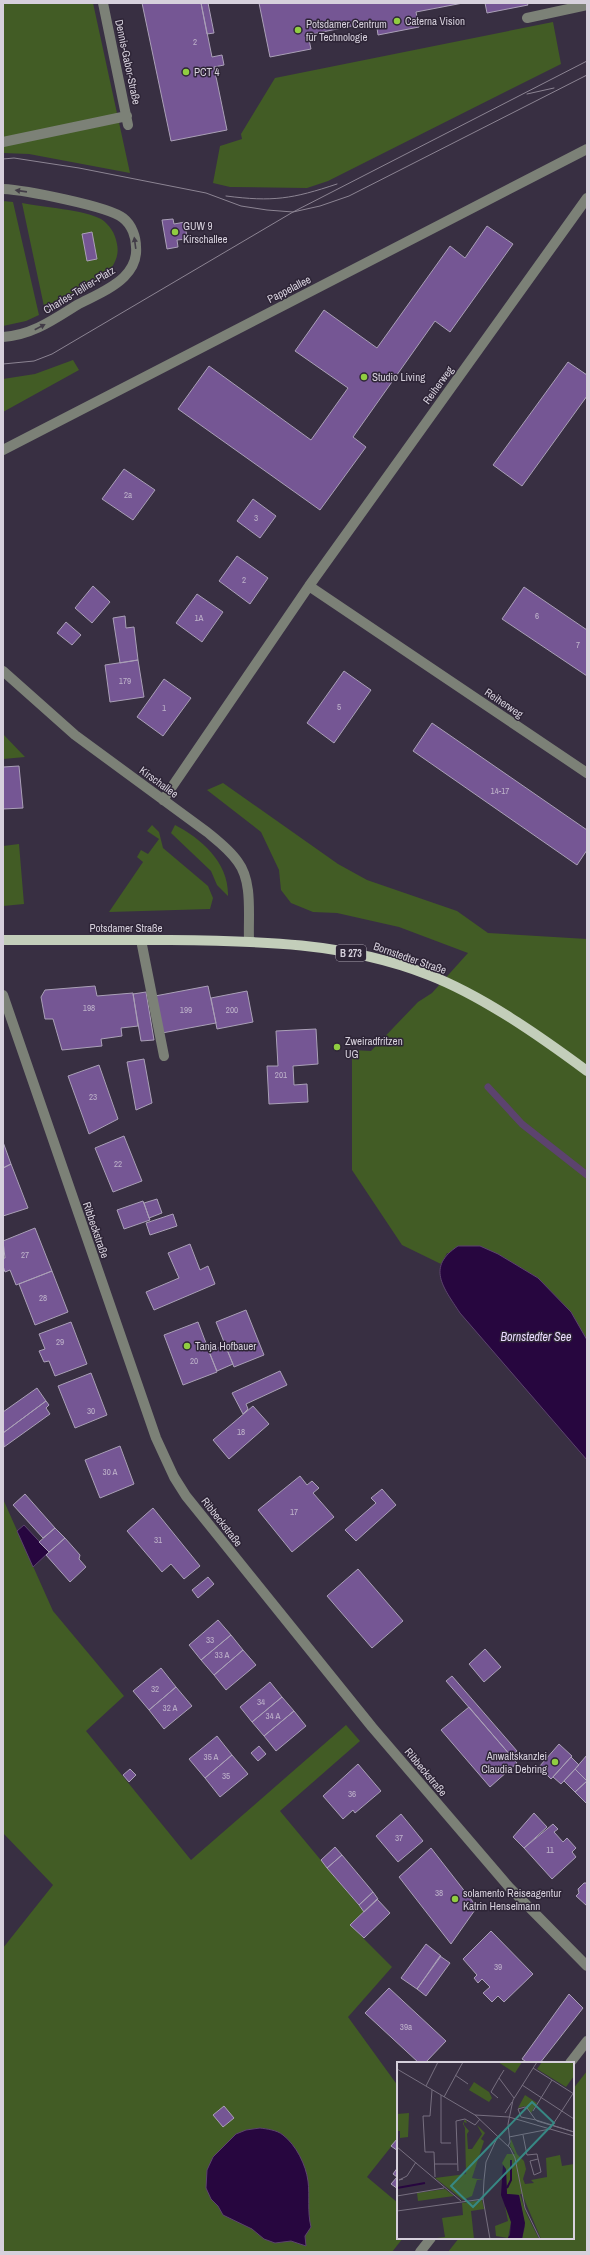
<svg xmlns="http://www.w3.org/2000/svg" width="590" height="2255" viewBox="0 0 590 2255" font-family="'Archivo Narrow',sans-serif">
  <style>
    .green { fill: #425c25 }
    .water { fill: #27063f; stroke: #5c436e }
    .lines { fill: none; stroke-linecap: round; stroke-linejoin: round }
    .stream { stroke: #5c436e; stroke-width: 7 }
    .building { fill: #755694; stroke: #aaa0b7 }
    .minor { stroke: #7c8177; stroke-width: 10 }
    .major { stroke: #c3ceba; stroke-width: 10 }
    .tram { stroke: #8c8493; stroke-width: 1 }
    .oneway { fill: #423c47 }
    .poi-dot { fill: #90cd41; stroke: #2e2537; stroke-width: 1.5 }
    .labels { text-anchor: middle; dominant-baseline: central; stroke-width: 3; stroke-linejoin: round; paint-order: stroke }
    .number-label { font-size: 9px; fill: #beb2ca }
    .shield { fill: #2e2537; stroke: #a49daa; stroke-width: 1 }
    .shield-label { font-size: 10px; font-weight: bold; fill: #d6d0dc }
    .poi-label { font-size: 11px; fill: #d6d0dc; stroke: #2e2537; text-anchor: start }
    .street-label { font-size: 11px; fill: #d6d0dc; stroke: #2e2537 }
    .water-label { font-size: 12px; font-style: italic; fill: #eadafe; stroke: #2e2537 }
    .inset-river { fill: none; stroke: #27063f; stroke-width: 2 }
    .inset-road { fill: none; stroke: #776f80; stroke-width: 1 }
    .view { fill: #378884; fill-opacity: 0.15; stroke: #378884; stroke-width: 2 }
    .inset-edge { fill: none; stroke: #d6d0dc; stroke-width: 2 }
  </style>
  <rect width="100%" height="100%" fill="#382f42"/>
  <path class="green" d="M3,3H93L130,173L29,154L3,153Z
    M553,22L561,64L328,181L307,188L230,187L213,183L220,146L242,139L241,134L275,78Z
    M3,201L13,202L39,315L26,321L3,326Z
    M22,203C42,207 85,210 101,219C110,225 115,233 117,244C120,258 112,269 102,278L45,311Z
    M73,360L79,370L3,412V379L35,374Z
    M3,734L25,757L3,759Z
    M223,783L338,864L367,880L457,911L488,933L587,939V1340L571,1312L538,1278L498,1254L447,1253L441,1264L402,1245L352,1170V1050L371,1051L418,1002L432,993L468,953L399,927L337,913L313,912L291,903L281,890L279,870L261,832L207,790Z
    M152,825L159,832L163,848L208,886L213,898L210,909L109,912L143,862L137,857L141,850L148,854L159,839L147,831Z
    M175,825C202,839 229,863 228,896L217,885L211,871L171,833Z
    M19,844L24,904L3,906V846Z
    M3,1499L53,1611L124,1696L86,1731L191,1860L346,1725L360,1741L280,1811L364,1912L350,1925L392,1967L348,2017L398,2086V2138L367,2177L398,2203V2238H403L392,2252H3V1948L53,1885L3,1833Z
    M587,2071V2252H448L459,2238H573V2089Z"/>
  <path class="water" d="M458,1246H480L498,1254L538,1278L571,1312L587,1340V1460L460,1313C443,1287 426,1267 458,1246Z
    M24,1525L49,1552L33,1567L17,1531Z
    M260,2128C267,2129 277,2130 283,2135C296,2145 306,2165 308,2181C310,2196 307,2211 311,2227L305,2236L306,2246L291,2241L275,2243L264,2239L252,2229L223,2215L218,2206L211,2199L206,2188L207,2170L213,2157L236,2134L246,2130Z"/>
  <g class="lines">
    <path class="stream" d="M488,1087L522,1124L587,1175"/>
  </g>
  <path class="building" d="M142,3H201L212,57L222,55L224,65L214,67L227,130L171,141Z
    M201,3H208L214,33L207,34Z
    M259,3H463L416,12L419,27L378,35L376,21L308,35L311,49L270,57Z
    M485,3H527L528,5L487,13Z
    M173,219L174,224L185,222L187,239L177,240L178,247L167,249L162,220Z
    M487,226L513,244L450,332L435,321L353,437L366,447L320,510L178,409L209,366L311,440L348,388L295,351L324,310L377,348L450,246L465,258Z
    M92,232L97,259L87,261L82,234Z
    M568,362L587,375V396L522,486L493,465Z
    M124,469L155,490L133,520L102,499Z
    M253,499L276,516L260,538L237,521Z
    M237,556L268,578L250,604L219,581Z
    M93,586L110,602L92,623L75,608Z
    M524,587L587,630V676L502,619Z
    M197,594L223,612L202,642L176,623Z
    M125,616L126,628L134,627L138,660L120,663L113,618Z
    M66,622L81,635L72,645L57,633Z
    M138,660L144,697L110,702L105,665Z
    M344,671L371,690L334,743L307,723Z
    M164,679L191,698L163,736L137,717Z
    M432,723L587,830V850L577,865L413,751Z
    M19,766L23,808L3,809V767Z
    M95,986L97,996L133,993L138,1026L121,1028L122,1036L101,1039L102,1046L62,1050L53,1019H45L41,997L45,990Z
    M208,986L216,1023L162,1033L155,996Z
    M247,991L253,1022L217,1029L211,998Z
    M146,992L154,1040L141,1041L133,994Z
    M316,1029L318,1064L293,1066L294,1085L307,1084L308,1102L269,1104L267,1066H278L276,1031Z
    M144,1059L152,1103L136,1110L127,1062Z
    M99,1065L118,1119L89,1134L68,1076Z
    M124,1136L142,1181L113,1192L95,1148Z
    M3,1142L11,1164L3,1168Z
    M11,1164L28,1208L3,1216V1168Z
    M157,1199L162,1213L149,1218L144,1203Z
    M143,1201L150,1220L124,1229L117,1210Z
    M173,1214L177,1226L150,1235L146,1223Z
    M35,1228L52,1271L16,1285L10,1270L5,1272L3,1266V1258H5L3,1241Z
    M190,1244L200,1270L208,1266L215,1284L154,1310L146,1292L179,1278L168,1253Z
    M52,1271L68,1312L35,1325L19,1284Z
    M246,1310L264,1355L234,1367L216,1322Z
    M71,1322L87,1364L55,1376L49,1361L44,1362L39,1351L45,1349L39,1334Z
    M198,1322L217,1372L183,1385L164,1335Z
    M225,1345L233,1364L217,1371L209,1352Z
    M280,1371L287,1385L246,1404L248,1409L243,1414L232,1393Z
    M91,1373L107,1415L75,1428L58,1386Z
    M37,1388L46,1401L3,1433V1412Z
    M46,1401L49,1405L46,1408L50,1414L4,1447L3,1433Z
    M253,1406L269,1424L229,1459L213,1440Z
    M120,1446L134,1484L100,1498L85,1460Z
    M300,1476L307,1485L312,1481L319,1488L313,1493L334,1517L292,1552L258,1510Z
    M382,1489L396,1505L356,1541L345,1530L376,1503L371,1498Z
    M25,1494L55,1528L43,1538L13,1505Z
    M153,1508L200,1566L184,1579L171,1564L162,1572L127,1531Z
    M55,1528L65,1538L49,1552L39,1542Z
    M65,1538L80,1555L79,1559L86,1567L70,1582L46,1555Z
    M358,1569L403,1621L372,1648L327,1596Z
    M208,1577L214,1584L198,1598L192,1590Z
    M218,1620L231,1635L201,1660L189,1645Z
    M231,1635L243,1650L214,1675L201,1660Z
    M485,1649L501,1667L484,1682L469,1664Z
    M243,1650L256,1665L226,1690L214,1675Z
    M161,1668L176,1687L149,1710L133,1691Z
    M452,1676L517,1751L511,1756L446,1681Z
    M270,1682L282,1697L252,1722L240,1707Z
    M176,1687L192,1706L164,1729L149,1710Z
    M282,1697L294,1711L264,1736L252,1722Z
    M469,1707L517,1763L490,1787L441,1730Z
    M294,1711L306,1726L276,1751L264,1736Z
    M217,1736L232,1755L205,1778L189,1759Z
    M559,1744L572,1756L551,1779L539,1767Z
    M259,1746L266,1754L258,1761L251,1753Z
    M232,1755L248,1774L220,1797L205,1778Z
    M587,1755V1781L575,1769Z
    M571,1757L579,1765L561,1784L553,1777Z
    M358,1764L381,1791L355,1813L353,1810L343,1819L323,1796Z
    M130,1769L136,1775L129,1782L123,1775Z
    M575,1769L587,1781L575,1792L564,1781Z
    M587,1781V1804L575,1792Z
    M534,1813L547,1827L524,1848L513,1837Z
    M401,1814L423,1841L398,1862L376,1836Z
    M553,1824L558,1829L554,1832L563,1842L567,1838L576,1848L572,1852L576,1857L552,1879L524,1848Z
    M335,1847L342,1855L327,1868L321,1860Z
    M431,1848L477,1907L451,1944L399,1877Z
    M342,1855L373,1892L359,1905L327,1868Z
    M584,1883H587V1906L576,1896L579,1893L578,1889Z
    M373,1892L378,1899L364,1912L359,1905Z
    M377,1899L390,1913L364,1938L350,1925Z
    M491,1931L533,1974L504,2002L498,1996L492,2002L483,1993L490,1987L482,1979L478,1983L474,1978L477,1975L463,1959Z
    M426,1944L441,1956L417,1989L401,1978Z
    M440,1956L450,1963L426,1996L417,1989Z
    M389,1988L446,2041L425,2063H419L365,2013Z
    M569,1994L583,2008L540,2063H528L522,2059Z
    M224,2106L234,2118L223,2127L213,2115Z
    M398,2138V2151L391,2146Z
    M398,2167V2189L391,2184L397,2177L393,2174Z"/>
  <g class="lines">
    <path class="minor" d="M103,3L128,125
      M527,18L587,5
      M3,142L127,116
      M3,189C24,190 108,206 123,218C132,225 136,237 136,247C137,258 132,269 124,277C112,289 92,297 77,305C53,320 32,335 3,337
      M3,450L587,149
      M309,586L587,773
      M3,671L75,735L207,832C218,841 230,850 238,862C253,882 248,916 249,940
      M163,800L309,586L587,198
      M141,940L164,1056
      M3,995L156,1438L174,1477L186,1496L372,1727L509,1887L587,1966
      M570,2063L587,2041
      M420,2252L431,2238"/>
    <path class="major" d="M3,940C59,940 114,940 170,940C259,941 345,942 429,975C483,996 541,1037 587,1071"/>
    <path class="tram" d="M527,94L554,88
      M3,159L14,158L79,168L206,193L241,206L267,210L293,212L320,206L349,196L587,75
      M226,196C273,202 292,199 337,184
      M3,364L34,361L52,354L293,212L587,61"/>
  </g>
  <defs><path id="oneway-solid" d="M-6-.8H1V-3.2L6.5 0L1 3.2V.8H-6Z"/></defs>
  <g class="oneway">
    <use href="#oneway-solid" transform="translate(21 191) rotate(-172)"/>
    <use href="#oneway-solid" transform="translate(135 243) rotate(-98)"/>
    <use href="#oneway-solid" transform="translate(40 327) rotate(-28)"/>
  </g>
  <g class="poi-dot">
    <circle cx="397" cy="21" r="4"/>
    <circle cx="298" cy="30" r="4"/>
    <circle cx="186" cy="72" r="4"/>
    <circle cx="175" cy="232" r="4"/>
    <circle cx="364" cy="377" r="4"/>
    <circle cx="337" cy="1047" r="4"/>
    <circle cx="187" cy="1346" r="4"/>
    <circle cx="555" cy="1762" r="4"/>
    <circle cx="455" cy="1899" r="4"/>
  </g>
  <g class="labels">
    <g class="number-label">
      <text x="195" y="42">2</text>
      <text x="128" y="495">2a</text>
      <text x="256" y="518">3</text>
      <text x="244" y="580">2</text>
      <text x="537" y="616">6</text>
      <text x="199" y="618">1A</text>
      <text x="578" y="645">7</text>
      <text x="125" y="681">179</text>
      <text x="339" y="707">5</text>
      <text x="164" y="708">1</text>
      <text x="500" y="791">14-17</text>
      <text x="89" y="1008">198</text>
      <text x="186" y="1010">199</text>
      <text x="232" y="1010">200</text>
      <text x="281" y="1075">201</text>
      <text x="93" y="1097">23</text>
      <text x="118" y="1164">22</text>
      <text x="25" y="1255">27</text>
      <text x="43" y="1298">28</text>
      <text x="60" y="1342">29</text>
      <text x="194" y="1361">20</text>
      <text x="91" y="1411">30</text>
      <text x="241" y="1432">18</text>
      <text x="110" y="1472">30 A</text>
      <text x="294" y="1512">17</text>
      <text x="158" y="1540">31</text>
      <text x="210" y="1640">33</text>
      <text x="222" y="1655">33 A</text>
      <text x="155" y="1689">32</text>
      <text x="261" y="1702">34</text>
      <text x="170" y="1708">32 A</text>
      <text x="273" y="1716">34 A</text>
      <text x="211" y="1757">35 A</text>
      <text x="226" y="1776">35</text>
      <text x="352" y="1794">36</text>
      <text x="399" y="1838">37</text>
      <text x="550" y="1850">11</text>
      <text x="439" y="1893">38</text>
      <text x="498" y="1967">39</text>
      <text x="406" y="2027">39a</text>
    </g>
    <rect class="shield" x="336" y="945" width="30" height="16" rx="3"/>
    <g class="shield-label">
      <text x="351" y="953">B 273</text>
    </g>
    <g class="poi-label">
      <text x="405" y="21">Caterna Vision</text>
      <text x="306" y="24">Potsdamer Centrum<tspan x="306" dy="13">für Technologie</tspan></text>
      <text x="194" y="72">PCT 4</text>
      <text x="183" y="226">GUW 9<tspan x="183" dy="13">Kirschallee</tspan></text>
      <text x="372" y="377">Studio Living</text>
      <text x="345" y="1041">Zweiradfritzen<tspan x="345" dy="13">UG</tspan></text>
      <text x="195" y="1346">Tanja Hofbauer</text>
      <text x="547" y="1756" text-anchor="end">Anwaltskanzlei<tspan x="547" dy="13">Claudia Debring</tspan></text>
      <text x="463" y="1893">solamento Reiseagentur<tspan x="463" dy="13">Katrin Henselmann</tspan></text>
    </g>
    <g class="street-label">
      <text transform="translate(128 62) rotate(78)">Dennis-Gabor-Straße</text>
      <text transform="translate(289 289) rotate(-27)">Pappelallee</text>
      <text transform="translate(79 290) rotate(-31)">Charles-Tellier-Platz</text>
      <text transform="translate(438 385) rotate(-54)">Reiherweg</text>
      <text transform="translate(504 703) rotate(34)">Reiherweg</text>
      <text transform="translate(159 782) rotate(36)">Kirschallee</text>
      <text x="126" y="928">Potsdamer Straße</text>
      <text transform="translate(410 958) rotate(19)">Bornstedter Straße</text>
      <text transform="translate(96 1230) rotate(71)">Ribbeckstraße</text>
      <text transform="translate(222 1522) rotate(52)">Ribbeckstraße</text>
      <text transform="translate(426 1772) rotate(50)">Ribbeckstraße</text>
    </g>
    <g class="water-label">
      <text x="536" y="1337">Bornstedter See</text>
    </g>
  </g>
  <g transform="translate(397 2062)">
    <rect width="177" height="177" fill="#382f42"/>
    <path d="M101,0H125L118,11ZM145,0H177V14L169,25L140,7ZM77,20L92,30L95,36L92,40L72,28ZM128,33L140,41L134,51L128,44L121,46ZM12,51L11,75L3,76V69H0V52ZM68,57L70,61L67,60V63L72,69L70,72L71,87H75L85,72L80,63L88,71L84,77L87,79L75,116L86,118H80L75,134L66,138L38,116L69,112L68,66L66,62ZM114,77L120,92L127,99L129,107L126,117L128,122L137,121L134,118L150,115L149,96L163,93L165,104L177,102V177H144L125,132H123L129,151L142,177H125L128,164L122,133L110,132L109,109L105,101L110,92H118L113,84ZM48,127L57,134L21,139L20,131ZM85,138L87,147L74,149L77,177H32L48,175L45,156L66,153L65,141ZM108,144L111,149L114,160L111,176L99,174L98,164L111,159Z" fill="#425c25"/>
    <path d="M106,103L109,107L110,132L122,133L128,161L125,177H110L113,173L114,160L104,133Z" fill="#27063f"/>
    <path class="inset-river" d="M0,126L28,121M110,126L114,118V98"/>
    <path class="inset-road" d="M136,6L177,32M0,7L78,53L113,86L118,96L128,146L143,177M107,8L102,16L117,36M58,13L71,22M125,23L177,57M29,24L41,0M35,28L33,54H26L28,90H37L38,115M44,33V81H54M47,35L66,0M101,36L94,30L102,16M136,49L155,18M108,51L115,40M78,53L112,55L177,74M153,67L177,30M177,70L139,58L124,55L121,47L128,45L130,46L138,57L140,59L177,70M126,73L130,93L140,92L144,110L137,113L133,99L141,97M112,75L153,67M111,84L113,80L111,62L116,38L140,0M0,85L64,139M38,102H60M61,109L59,59L68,57L78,63L83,57M6,117L2,118L10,114L19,100M0,134L47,126M0,149L86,137M93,177L86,137L87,118L89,100L101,74"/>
    <path class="view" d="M135,40L157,61L76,145L54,124Z"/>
    <rect width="177" height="177" class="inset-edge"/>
  </g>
  <rect width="590" height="2255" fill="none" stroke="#d6d0dc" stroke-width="8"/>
</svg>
